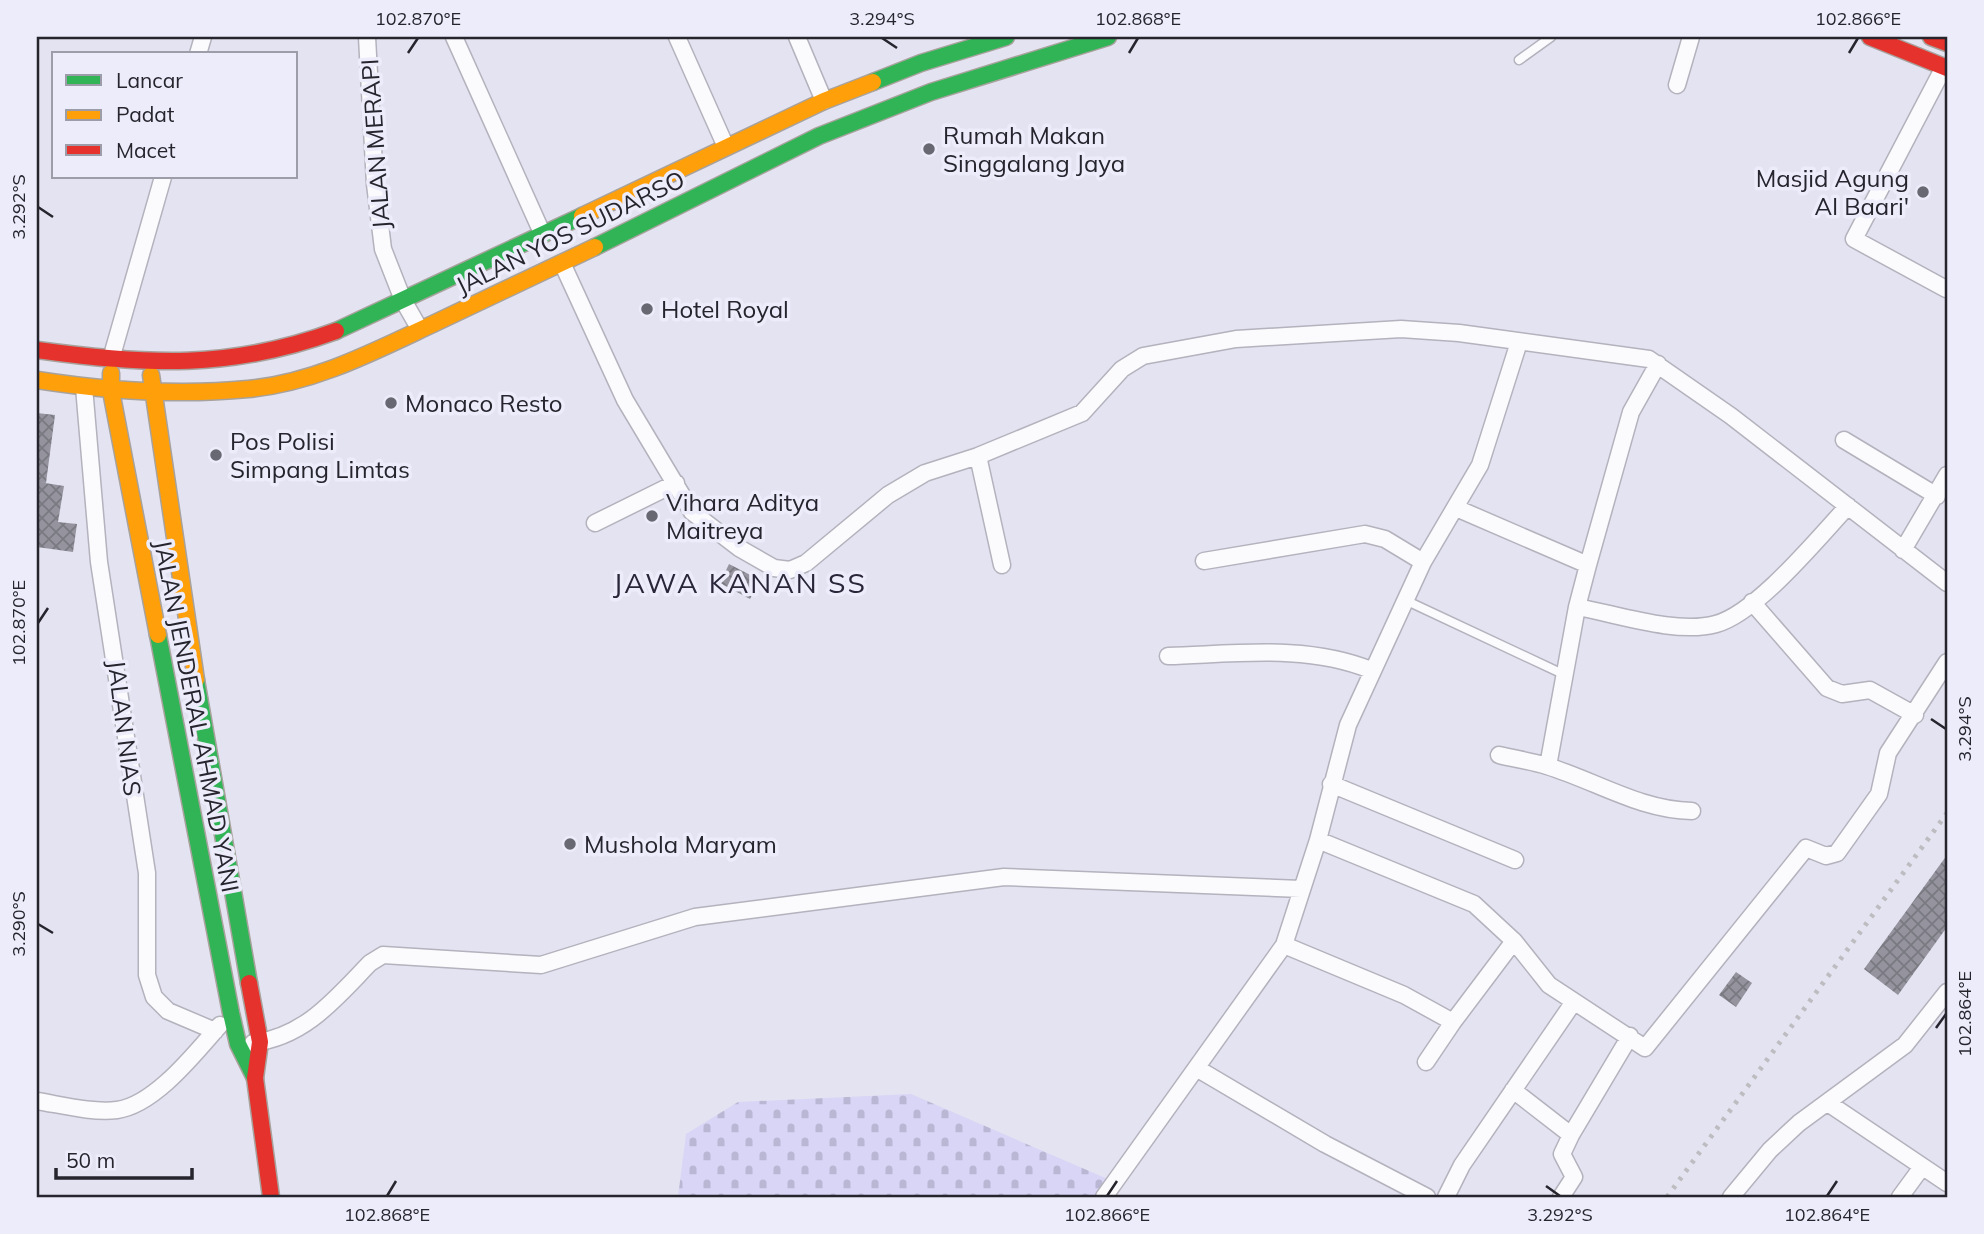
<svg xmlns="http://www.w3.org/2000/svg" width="1984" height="1234" viewBox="0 0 1984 1234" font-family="Mulish,sans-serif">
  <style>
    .cemetery { fill: url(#cemetery-stones) }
    .building { fill: url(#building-cross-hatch) }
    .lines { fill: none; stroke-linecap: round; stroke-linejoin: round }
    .lane-casing { stroke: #b3b2bd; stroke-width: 11 }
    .street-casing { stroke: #b3b2bd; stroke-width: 19 }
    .fast-casing { stroke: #a8a29d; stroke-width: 19 }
    .slow-casing { stroke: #a8a29d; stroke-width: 19 }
    .jam-casing { stroke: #a8a29d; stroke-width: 19 }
    .lane { stroke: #fbfbfd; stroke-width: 8 }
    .street { stroke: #fbfbfd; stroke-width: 16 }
    .fast { stroke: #30b455; stroke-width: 16 }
    .slow { stroke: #ff9f0a; stroke-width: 16 }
    .jam { stroke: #e5322d; stroke-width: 16 }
    .rail { stroke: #bdbdc1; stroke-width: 5; stroke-dasharray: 3.5 7; stroke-linecap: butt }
    .ticks { fill: none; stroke: #26252e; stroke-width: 2.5 }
    .poi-dot { fill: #686872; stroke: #edecfb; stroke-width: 2.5 }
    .labels { text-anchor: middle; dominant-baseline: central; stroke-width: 7; stroke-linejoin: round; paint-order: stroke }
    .poi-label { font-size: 24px; fill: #26252e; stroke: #edecfb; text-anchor: start }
    .street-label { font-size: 24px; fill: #26252e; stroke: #edecfb }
    .quarter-label { font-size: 28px; letter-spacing: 2px; fill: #292639; stroke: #edecfb }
    .neatline { fill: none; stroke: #26252e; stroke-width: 2.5 }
    .ticks-label { font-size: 18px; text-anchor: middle; fill: #26252e }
  </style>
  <defs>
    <pattern id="cemetery-stones" width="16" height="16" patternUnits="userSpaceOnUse" patternTransform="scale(1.75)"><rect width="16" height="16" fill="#d8d5f6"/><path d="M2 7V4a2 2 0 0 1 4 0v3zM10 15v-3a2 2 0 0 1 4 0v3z" fill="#b9b7d3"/></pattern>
    <pattern id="building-cross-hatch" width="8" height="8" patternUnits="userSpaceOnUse" patternTransform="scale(1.75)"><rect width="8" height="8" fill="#95949e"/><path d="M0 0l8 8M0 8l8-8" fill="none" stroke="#797981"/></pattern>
  </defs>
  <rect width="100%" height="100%" fill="#e4e3f1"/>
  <path class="cemetery" d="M911,1094L1110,1180L1099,1197H678L686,1134L738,1102Z"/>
  <path class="building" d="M37,413L55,415L46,483L39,482L64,486L58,522L77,524L73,552L37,547Z
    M729,564L760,580L750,599L720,583Z
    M1947,855V927L1898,995L1864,969Z
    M1736,972L1752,983L1736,1007L1719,995Z"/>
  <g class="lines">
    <defs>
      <path id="lane" d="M1519,60L1551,37
        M1405,600L1565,675"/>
      <path id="street" d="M367,37L375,184L383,249L403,300L419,328
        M454,37L543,235
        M677,37L726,147
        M797,37L824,101
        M198,54L203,37
        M1944,67L1854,239L1946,289
        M1677,85L1691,37
        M562,263L625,400L692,512L739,548L774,568L790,570L806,563L888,495L925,473L978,456L1082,413L1122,369L1143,356L1236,339L1401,329L1459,333L1649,359L1731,416L1947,583
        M111,359L163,177
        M84,387L99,562L147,873V975L154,997L168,1011L215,1031
        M1844,440L1937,496
        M978,456L1002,565
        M1456,508L1588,565
        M595,523L676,483
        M1903,550L1947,475
        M1204,561L1365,534L1385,539L1423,562
        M1752,602L1827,688L1842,694L1870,690L1915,715
        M1577,607C1616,614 1677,635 1716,624C1757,613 1818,538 1848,506
        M1168,656C1236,654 1307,644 1371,670
        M1499,755C1515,759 1531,761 1547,766C1596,781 1640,810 1692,811
        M1548,766L1577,607L1588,565L1631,412L1658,364
        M1331,784L1515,860
        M1318,840L1474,904L1514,941L1549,985L1645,1048L1806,848L1826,856L1837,853L1879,794L1888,753L1947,662
        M1284,945L1404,995L1453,1022L1514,941
        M253,1043C305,1037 336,998 370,963L383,955L541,965L695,917L1004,877L1301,889
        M1426,1062L1453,1022
        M1198,1069L1325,1144L1427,1197
        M1513,1090L1571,1135L1630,1036
        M37,1101C62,1105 92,1113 117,1110C155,1105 196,1052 220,1025
        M1828,1103L1947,1183
        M1104,1197L1284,945L1318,840L1348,725L1423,562L1480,465L1519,342
        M1446,1197L1462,1165L1573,1003
        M1561,1197L1574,1177L1562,1154L1571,1135
        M1731,1197L1770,1150L1799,1123L1905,1045L1947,992
        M1900,1197L1922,1167"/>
      <path id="fast" d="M873,82L921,63L1006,37
        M595,247L819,136L931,92L1108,37
        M336,331L582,216
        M158,635L231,1013L238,1044L255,1078
        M196,680L249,983"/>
      <path id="slow" d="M582,216L824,101L873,82
        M111,373V391L158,635
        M151,375L196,680
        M37,380C108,391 177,396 248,389C315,383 377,350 437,322C490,297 543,272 595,247"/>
      <path id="jam" d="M1870,37L1947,68
        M1931,37L1947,43
        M37,350C147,365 230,370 336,331
        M249,983L260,1042L255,1078L271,1197"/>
    </defs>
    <use href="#lane" class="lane-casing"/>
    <use href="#street" class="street-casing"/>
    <use href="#fast" class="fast-casing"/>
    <use href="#slow" class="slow-casing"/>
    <use href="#jam" class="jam-casing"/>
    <use href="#lane" class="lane"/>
    <use href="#street" class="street"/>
    <use href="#fast" class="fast"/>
    <use href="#slow" class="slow"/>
    <use href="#jam" class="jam"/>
    <path class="rail" d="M1667,1197L1947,813"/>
  </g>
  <path class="ticks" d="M882,38L897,48M408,53L418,38M1129,53L1138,38M1849,53L1858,38M38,207L53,217M38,623L48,608M1931,719L1946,729M38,924L53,933M1936,1028L1946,1014M1546,1186L1560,1196M387,1196L396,1181M1107,1196L1117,1181M1827,1196L1837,1181"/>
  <g class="poi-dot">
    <circle cx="929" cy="149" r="7"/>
    <circle cx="1923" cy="192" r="7"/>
    <circle cx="647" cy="309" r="7"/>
    <circle cx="391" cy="403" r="7"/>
    <circle cx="216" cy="455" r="7"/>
    <circle cx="652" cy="516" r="7"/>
    <circle cx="570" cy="844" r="7"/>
  </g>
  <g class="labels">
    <g class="poi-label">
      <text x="943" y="135">Rumah Makan<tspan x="943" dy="28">Singgalang Jaya</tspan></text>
      <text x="1909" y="178" text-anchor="end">Masjid Agung<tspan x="1909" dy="28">Al Baari'</tspan></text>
      <text x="661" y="309">Hotel Royal</text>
      <text x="405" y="403">Monaco Resto</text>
      <text x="230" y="441">Pos Polisi<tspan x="230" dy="28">Simpang Limtas</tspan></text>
      <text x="666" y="502">Vihara Aditya<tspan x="666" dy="28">Maitreya</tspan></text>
      <text x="584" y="844">Mushola Maryam</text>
    </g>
    <g class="street-label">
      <text transform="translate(375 144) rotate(-94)">JALAN MERAPI</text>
      <text transform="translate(570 232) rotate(-26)">JALAN YOS SUDARSO</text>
      <text transform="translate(197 716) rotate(79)">JALAN JENDERAL AHMAD YANI</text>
      <text transform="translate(125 728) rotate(83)">JALAN NIAS</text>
    </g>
    <g class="quarter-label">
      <text x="740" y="582">JAWA KANAN SS</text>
    </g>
  </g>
  <rect width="1984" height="1234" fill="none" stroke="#edecfb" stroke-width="77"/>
  <rect x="52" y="52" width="245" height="126" fill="#edecfb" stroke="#9d9ca9" stroke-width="2"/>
  <rect x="66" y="75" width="35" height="10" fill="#30b455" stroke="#9d9ca9" stroke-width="2"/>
  <text x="116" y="88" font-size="21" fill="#26252e">Lancar</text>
  <rect x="66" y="110" width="35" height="10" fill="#ff9f0a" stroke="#9d9ca9" stroke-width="2"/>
  <text x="116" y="122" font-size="21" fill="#26252e">Padat</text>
  <rect x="66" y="145" width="35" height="10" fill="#e5322d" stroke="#9d9ca9" stroke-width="2"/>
  <text x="116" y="158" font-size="21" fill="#26252e">Macet</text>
  <path d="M56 1168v10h136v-10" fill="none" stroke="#26252e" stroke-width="3.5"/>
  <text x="66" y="1168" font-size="21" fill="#26252e" stroke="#edecfb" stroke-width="5" paint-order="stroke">50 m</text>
  <rect x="38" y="38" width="1908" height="1158" class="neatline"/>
  <g class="ticks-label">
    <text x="418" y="25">102.870°E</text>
    <text x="882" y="25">3.294°S</text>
    <text x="1138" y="25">102.868°E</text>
    <text x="1858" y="25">102.866°E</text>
    <text transform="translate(19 207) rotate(-90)" y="6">3.292°S</text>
    <text transform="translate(19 623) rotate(-90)" y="6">102.870°E</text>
    <text transform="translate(1965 729) rotate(-90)" y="6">3.294°S</text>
    <text transform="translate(19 924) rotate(-90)" y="6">3.290°S</text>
    <text transform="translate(1965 1014) rotate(-90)" y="6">102.864°E</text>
    <text x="387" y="1221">102.868°E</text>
    <text x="1107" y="1221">102.866°E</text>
    <text x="1560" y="1221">3.292°S</text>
    <text x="1827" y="1221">102.864°E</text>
  </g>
</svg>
